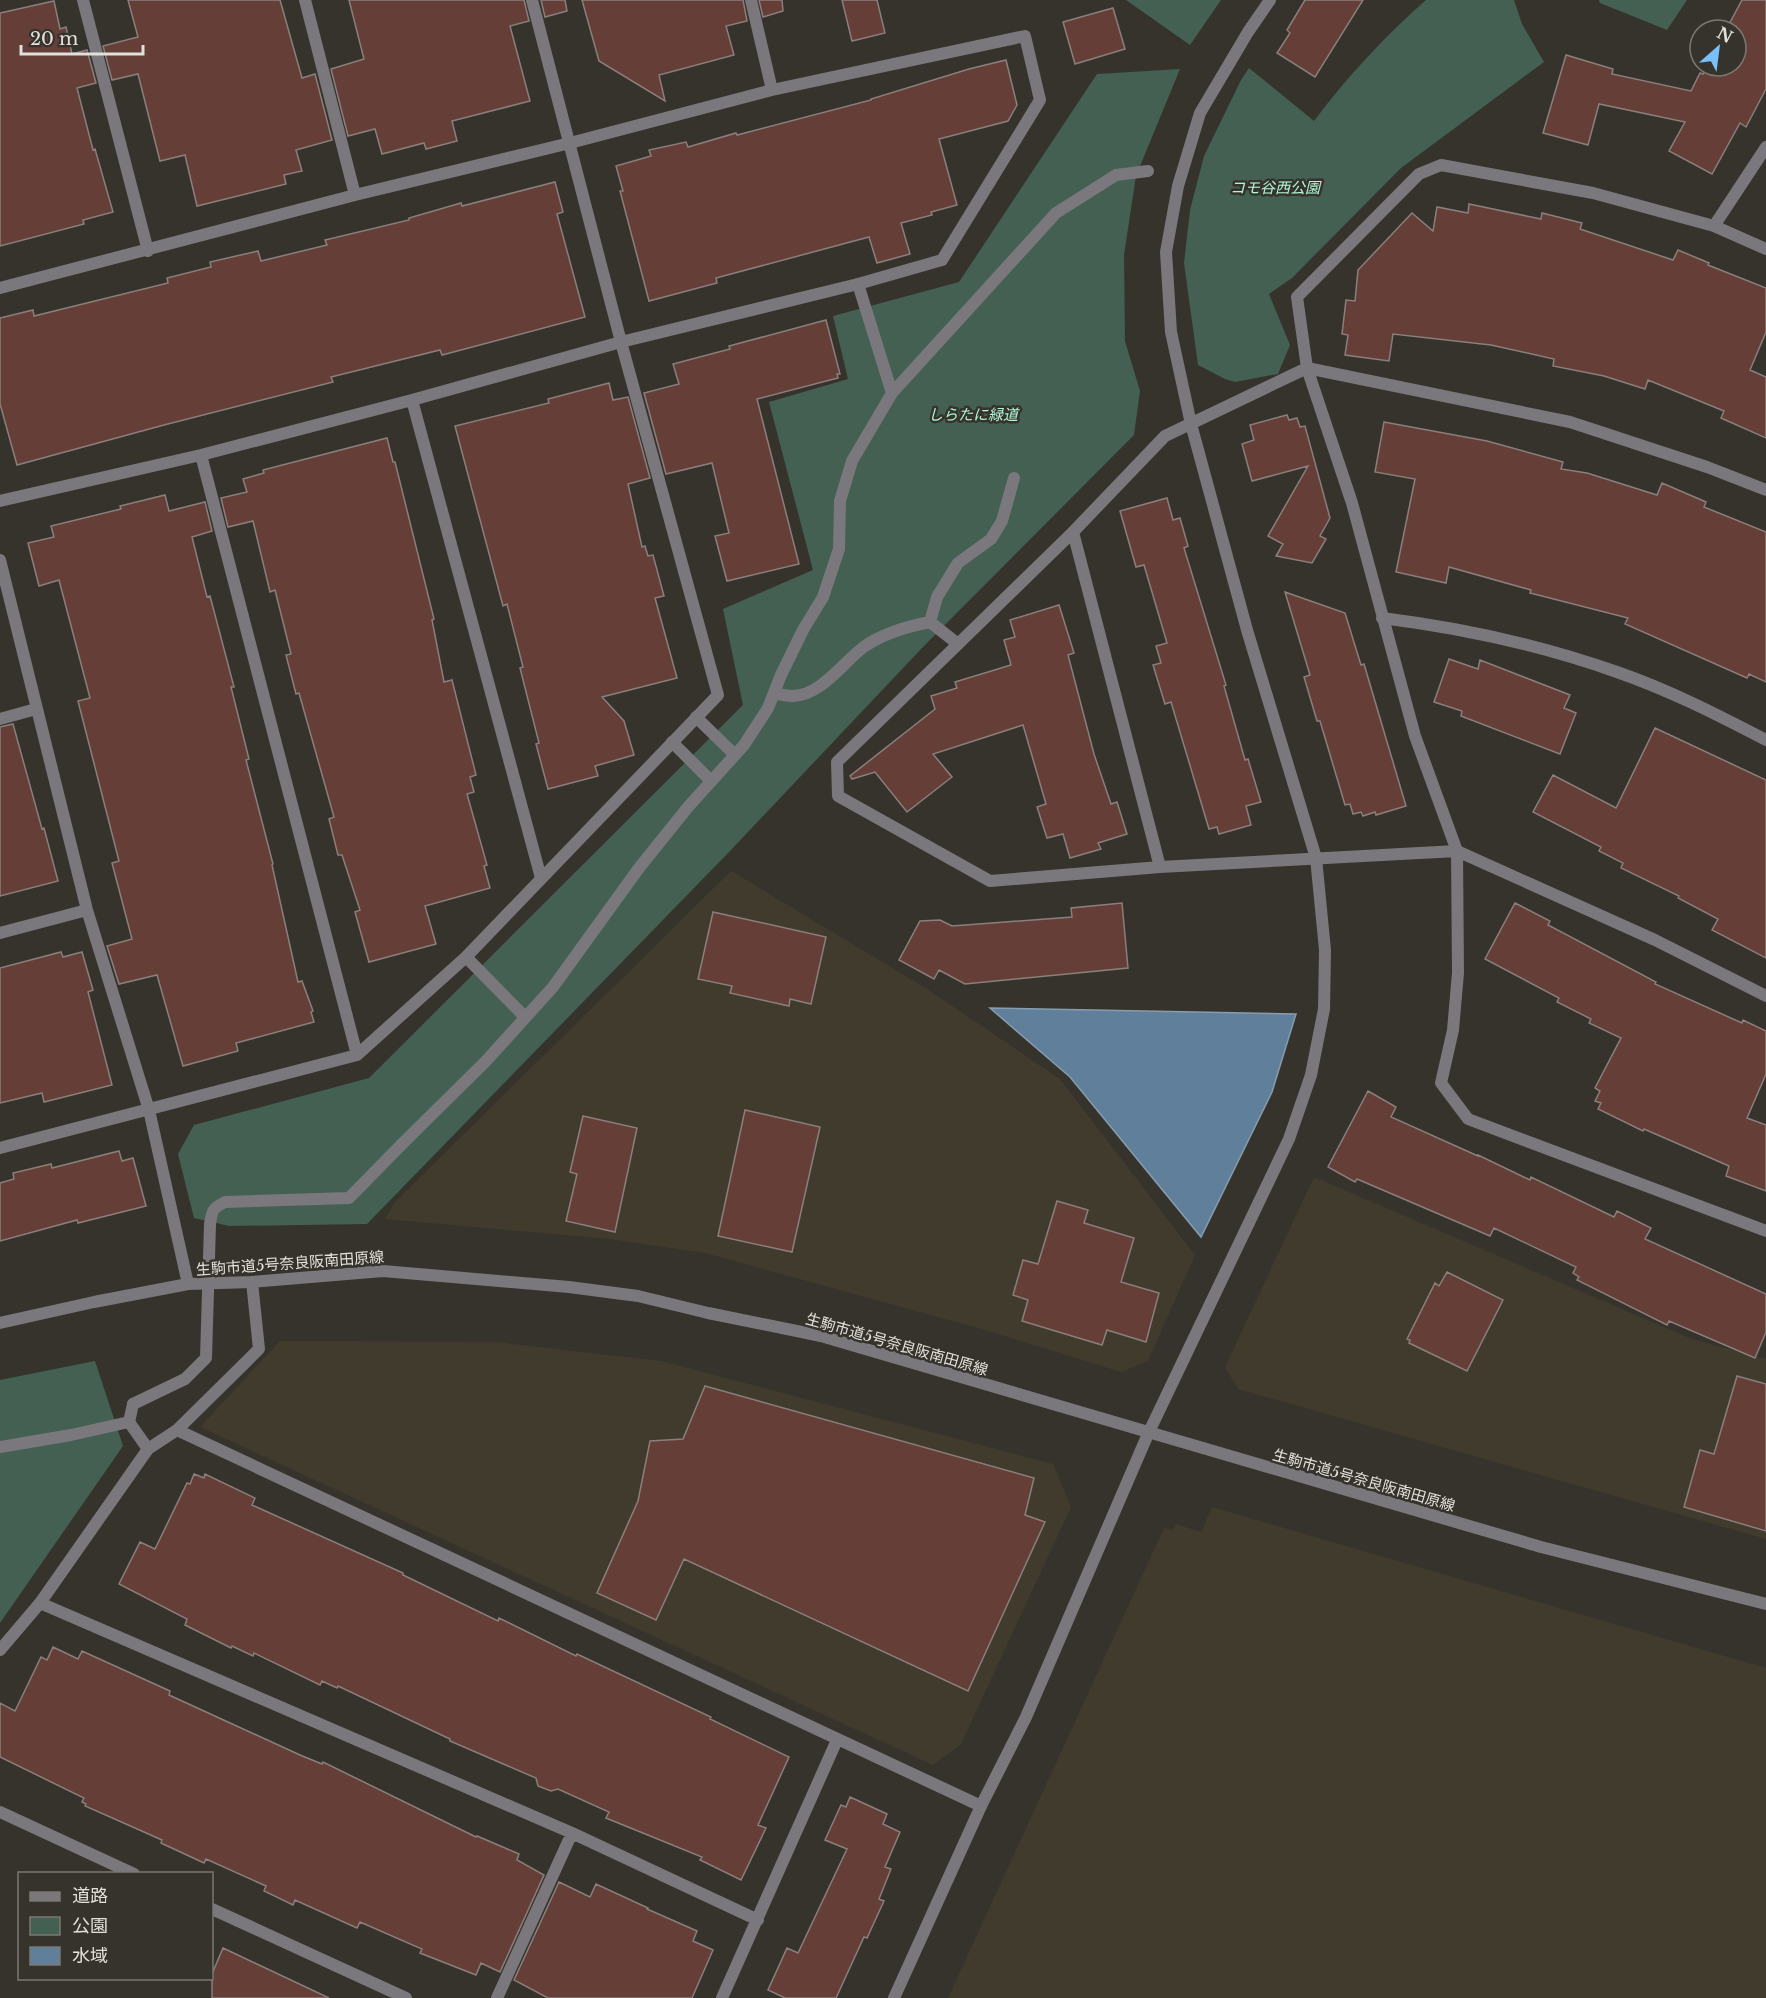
<svg xmlns="http://www.w3.org/2000/svg" width="1766" height="1998" viewBox="0 0 1766 1998" font-family="'Libre Baskerville','Noto Sans JP',serif">
  <style>
    .built { fill: #403b2d }
    .green { fill: #436053 }
    .water { fill: #607f9a; stroke: #879cae; stroke-width: 1.5 }
    .building { fill: #653f37; stroke: #8a7f7c; stroke-width: 1.5 }
    .lines { fill: none; stroke-linecap: round; stroke-linejoin: round }
    .service { stroke: #7a787c; stroke-width: 12 }
    .pedestrian { stroke: #7a787c; stroke-width: 12 }
    .minor { stroke: #7a787c; stroke-width: 12 }
    .tertiary { stroke: #7a787c; stroke-width: 12 }
    .pedestrian-bridge { stroke: #7a787c; stroke-width: 12 }
    .labels { text-anchor: middle; dominant-baseline: central; stroke-width: 5; stroke-linejoin: round; paint-order: stroke }
    .park-label { font-size: 15px; font-style: italic; fill: #aff7d5; stroke: #36332c }
    .street-label { font-size: 15px; fill: #e2e0db; stroke: #36332c }
  </style>
  <rect width="100%" height="100%" fill="#36332c"/>
  <path class="built" d="M731,871L924,987L1060,1079L1195,1255L1148,1361L1121,1372L985,1330L705,1253L609,1239L385,1219L395,1202Z
    M1314,1177L1692,1339L1766,1359V1539L1238,1389L1225,1367Z
    M280,1341L496,1342L661,1361L1053,1464L1071,1507L961,1744L933,1765L200,1427Z
    M1212,1507L1766,1668V1998H948L1164,1528L1173,1530L1176,1524L1201,1532Z"/>
  <path class="green" d="M1126,0H1221L1190,45Z
    M1426,0H1514L1522,24L1544,62L1401,168L1292,278L1269,294L1290,345L1278,374L1235,382L1225,379L1198,365L1184,263L1190,210L1204,156L1241,80L1249,68L1314,121C1346,78 1385,36 1426,0Z
    M1599,0H1687L1667,30L1600,3Z
    M1180,69L1136,176L1124,255L1125,341L1140,391L1134,435L922,648L730,851L367,1224L229,1226L194,1218L178,1154L194,1125L369,1078L743,705L723,609L813,570L769,402L848,379L833,316L959,282L1097,74Z
    M95,1361L123,1446L0,1623V1380Z"/>
  <path class="water" d="M990,1008L1296,1014L1272,1092L1201,1237L1070,1077Z"/>
  <path class="building" d="M128,0H280L302,78L315,74L332,140L296,150L302,171L284,175L286,184L197,206L185,155L160,161L138,74L112,80L103,46L138,37Z
    M349,0H524L529,21L510,26L530,101L452,121L457,141L426,149L424,143L382,154L375,129L348,136L331,69L364,59Z
    M541,0H565L567,11L545,17Z
    M582,0H743L747,21L726,26L734,55L659,75L665,101L599,61Z
    M759,0H782L783,11L763,17Z
    M842,0H877L885,33L852,41Z
    M1305,0H1363L1315,77L1277,53L1290,33L1287,30Z
    M1742,0H1766V89L1746,127L1740,123L1712,174L1669,151L1685,122L1599,104L1588,145L1543,133L1566,55L1613,69L1612,74L1691,91L1700,73L1703,74L1707,66H1736V30H1726Z
    M54,1L60,29L66,27L72,54L87,50L96,83L77,88L93,150L95,149L113,212L83,220L84,224L0,246V13Z
    M1113,8L1125,49L1075,64L1063,22Z
    M1006,60L1017,105L1008,121L939,139L957,205L931,212L932,215L901,223L910,254L877,263L869,237L716,278L717,283L649,301L620,191H623L616,166L651,156L649,150L686,142L688,147L736,133L737,135L871,100V99L969,69Z
    M555,182L563,212L557,214L585,317L442,355L440,350L331,377L333,382L164,425L17,465L0,404V318L33,310L34,316L168,283L167,278L211,267L210,262L258,251L261,261L327,245L325,240L409,220V218L461,203L462,206Z
    M1469,204L1541,219L1542,213L1582,223L1580,229L1673,260L1678,250L1709,263L1708,265L1766,288V332L1750,370L1766,377V438L1721,418L1724,411L1648,380L1645,389L1604,376L1553,366L1554,359L1491,345L1393,334L1389,361L1345,355L1348,335L1342,334L1346,300L1355,301L1358,270L1412,213L1433,231L1437,207L1468,213Z
    M826,320L840,374H837L838,378L757,399L799,564L727,581L715,536L729,533L712,463L666,474L644,393L679,384L673,364L730,349L729,346Z
    M609,383L613,400L628,397L650,478L628,484L642,547L645,546L648,556L653,555L664,596L655,598L677,678L602,697L624,721L634,755L595,766L598,776L548,789L536,744L539,743L520,668L523,667L507,604L503,606L455,426L549,403L548,399Z
    M1287,415L1289,420L1297,418L1300,427L1305,426L1330,518L1320,536L1326,539L1312,563L1276,556L1283,544L1268,536L1308,466L1252,481L1242,444L1254,440L1250,425Z
    M1384,422L1487,441L1563,462L1561,469L1587,473L1657,495L1662,483L1706,502L1704,507L1766,532V682L1749,674L1747,678L1625,624L1628,618L1530,593L1531,590L1449,567L1446,583L1396,572L1415,479L1375,472Z
    M387,438L393,462H395L434,619L432,620L444,682L452,680L476,775L470,777L474,792L467,794L487,865L484,866L490,888L425,906L436,944L369,962L355,912L360,910L342,855H338L329,819L334,817L299,693L296,694L286,655L291,654L275,590L270,592L253,521L228,527L221,498L247,492L243,479L264,473L263,470Z
    M165,495L169,511L205,502L212,531L192,537L207,597L210,596L234,687H231L249,759L246,760L273,864L272,865L298,982L302,981L313,1011L311,1012L314,1022L236,1043L238,1051L183,1066L157,975L119,984L107,946L132,939L112,863L119,861L78,701L90,698L59,580L39,586L28,543L54,537L51,526L121,509L120,506Z
    M1167,498L1173,520L1180,518L1188,546L1184,548L1226,685L1224,686L1245,760L1248,759L1261,802L1246,806L1251,825L1219,834L1217,827L1209,829L1171,702L1165,704L1153,665L1161,663L1156,646L1167,643L1144,565L1136,567L1120,511Z
    M1285,592L1345,613L1361,665L1364,664L1406,806L1376,815L1375,812L1363,816L1361,812L1353,814L1350,804L1345,805L1320,721H1317L1304,677L1310,675Z
    M1059,605L1074,653L1068,655L1094,754L1111,804L1117,802L1127,834L1098,843L1101,849L1070,858L1063,834L1047,838L1037,807L1046,804L1023,725L933,754L952,777L907,812L875,772L852,779L850,776L935,709L931,696L957,688L955,682L1011,665L1004,640L1015,637L1010,620Z
    M1449,659L1478,669L1480,660L1570,695L1564,708L1576,713L1560,754L1461,716L1462,711L1434,702Z
    M13,724L42,829L44,828L58,881L0,896V727Z
    M1655,728L1766,780V958L1712,930L1718,919L1678,898L1679,896L1621,868L1623,863L1599,851L1601,847L1533,812L1553,775L1616,808Z
    M1122,903L1128,968L965,984L939,970L934,979L899,960L920,921L940,920L952,926L1072,917L1071,908Z
    M1515,903L1550,921L1548,925L1656,982L1655,984L1742,1023L1743,1020L1766,1031V1074L1747,1118L1766,1125V1191L1726,1176L1729,1166L1644,1129L1643,1131L1598,1109L1601,1103L1595,1101L1600,1091L1595,1088L1621,1038L1589,1023L1591,1019L1557,1002L1559,998L1485,959Z
    M713,912L826,937L811,1004L790,999L789,1006L730,993L732,986L698,979Z
    M61,952L63,957L82,952L93,990L88,992L112,1085L44,1102L42,1093L0,1103V968Z
    M1368,1091L1396,1107L1391,1117L1478,1156V1155L1530,1180L1531,1177L1614,1217L1617,1211L1651,1228L1645,1239L1766,1294V1332L1755,1358L1669,1321L1667,1325L1577,1280L1579,1277L1573,1273L1576,1267L1494,1228L1490,1236L1357,1179L1355,1182L1328,1167Z
    M745,1110L820,1127L792,1252L718,1236Z
    M583,1116L637,1128L615,1232L566,1221L577,1174L570,1172Z
    M119,1151L122,1161L133,1158L146,1206L78,1223L77,1220L0,1241V1183L14,1179L13,1173L51,1164L52,1168Z
    M1057,1201L1088,1210L1084,1223L1134,1238L1121,1282L1159,1293L1146,1342L1107,1330L1102,1345L1022,1321L1028,1300L1013,1295L1023,1260L1038,1264Z
    M1447,1272L1503,1300L1467,1371L1409,1343L1410,1340L1407,1339L1435,1283L1439,1286Z
    M1737,1376L1766,1384V1531L1684,1507L1700,1450L1714,1454Z
    M705,1386L1034,1478L1025,1515L1045,1522L968,1691L684,1559L656,1620L597,1593L638,1501L650,1441L683,1439Z
    M194,1474L204,1478L205,1474L255,1498L252,1505L403,1573V1575L498,1621L499,1618L576,1656L577,1654L711,1717L710,1719L789,1757L758,1825L766,1828L741,1880L700,1860L702,1857L606,1818L609,1812L558,1789L551,1791L538,1786L536,1778L450,1741V1739L338,1686L337,1688L322,1681L320,1685L254,1653L253,1656L232,1646L231,1648L185,1625L187,1619L119,1584L140,1542L155,1549L187,1483L190,1484Z
    M53,1647L78,1659L82,1651L170,1691L169,1695L300,1755L322,1764L323,1762L476,1837L477,1836L519,1854L517,1860L544,1875L500,1972L481,1963L476,1975L420,1953L422,1949L360,1922L357,1928L295,1900L293,1905L264,1891L266,1886L206,1859L204,1863L161,1843L162,1840L85,1806L86,1804L82,1802L84,1798L0,1757V1703L15,1711L41,1657L47,1660Z
    M850,1797L887,1814L883,1824L900,1832L885,1867L891,1869L879,1899L884,1901L867,1938L864,1937L836,1998H785L768,1990L787,1948L798,1953L847,1849L825,1840L841,1805L846,1807Z
    M559,1882L590,1897L596,1884L648,1908L647,1909L697,1931L693,1941L713,1950L692,1998H548L514,1980Z
    M223,1948L329,1998H212V1974Z"/>
  <g class="lines">
    <path class="service" d="M129,1422L148,1449
      M177,1430L259,1349L252,1282"/>
    <path class="pedestrian" d="M858,284L892,393L1056,213L1116,175L1148,171
      M930,622L937,597L958,563L991,539L1002,521L1014,478
      M774,694C780,694 787,696 793,696C822,695 843,662 865,646C883,634 909,626 930,622L958,644
      M696,717L735,755
      M672,742L711,781
      M466,957L525,1017
      M402,1144L486,1061L553,987L639,868L688,807L744,745L768,708L781,675L803,630L823,597L839,549L840,501L852,461L892,393
      M0,1447L71,1435L129,1422L133,1404"/>
    <path class="minor" d="M83,0L148,251
      M305,0L355,195
      M751,0L772,90
      M1714,226L1766,147
      M1766,249L1714,226L1593,193L1441,165L1419,174L1297,297L1307,368L1352,503L1415,736L1457,851L1458,973L1453,1030L1441,1083L1468,1119L1766,1231
      M0,288L355,195L570,143L772,90L1025,36L1040,100L942,260L858,284L621,342L412,400L201,455L0,501
      M412,400L541,878
      M201,455L357,1055
      M1766,490L1707,467L1570,422L1307,368L1165,436L1073,532L837,762L838,796L990,881L1160,867L1457,851L1655,940L1766,996
      M1073,532L1160,867
      M0,560L87,910L149,1110L188,1284
      M1382,618C1462,628 1541,645 1617,672C1669,690 1718,715 1766,740
      M0,719L36,709
      M0,933L87,910
      M0,1148L357,1055L466,957L718,695L621,342L532,0
      M40,1603L572,1833L758,1920
      M0,1650L40,1603L148,1449L177,1430L981,1806
      M0,1812L134,1874
      M212,1909L406,1998
      M497,1998L572,1833
      M722,1998L837,1740"/>
    <path class="tertiary" d="M0,1323L94,1302L188,1284L252,1282L383,1271L569,1287L638,1296L708,1313L821,1336L1541,1547L1766,1604
      M894,1998L981,1806L1026,1717L1148,1434L1289,1139L1311,1075L1324,1009L1325,950L1316,858L1247,630L1191,424L1171,332L1166,252L1178,186L1200,113L1248,32L1270,0"/>
    <path class="pedestrian-bridge" d="M133,1404L185,1379L206,1358L210,1224C212,1210 213,1208 225,1202L349,1198L402,1144"/>
  </g>
  <g class="labels">
    <g class="park-label">
      <text x="1275" y="187">コモ谷西公園</text>
      <text x="973" y="414">しらたに緑道</text>
    </g>
    <g class="street-label">
      <text transform="translate(290 1263) rotate(-4)">生駒市道5号奈良阪南田原線</text>
      <text transform="translate(897 1344) rotate(16)">生駒市道5号奈良阪南田原線</text>
      <text transform="translate(1364 1480) rotate(16)">生駒市道5号奈良阪南田原線</text>
    </g>
  </g>
  <rect x="18" y="1872" width="195" height="108" fill="#36332c" stroke="#7b7872" stroke-width="1.5"/>
  <rect x="30" y="1892" width="30" height="9" fill="#7a787c" stroke="#7b7872" stroke-width="1.5"/>
  <text x="72" y="1902" font-size="18" fill="#e2e0db">道路</text>
  <rect x="30" y="1917" width="30" height="18" fill="#436053" stroke="#7b7872" stroke-width="1.5"/>
  <text x="72" y="1932" font-size="18" fill="#e2e0db">公園</text>
  <rect x="30" y="1947" width="30" height="18" fill="#607f9a" stroke="#7b7872" stroke-width="1.5"/>
  <text x="72" y="1962" font-size="18" fill="#e2e0db">水域</text>
  <g transform="translate(1718 48) rotate(28)"><circle r="28" fill="#36332c" stroke="#7b7872" stroke-width="1.5"/>
  <path d="M0-4.5L10 22L0 15L-10 22Z" fill="#79bff8"/>
  <text y="-9" font-size="16" font-weight="bold" text-anchor="middle" fill="#e2e0db">N</text>
  </g>
  <path d="M21 45v9h122v-9" fill="none" stroke="#e2e0db" stroke-width="3"/>
  <text x="30" y="45" font-size="18" fill="#e2e0db" stroke="#36332c" stroke-width="4.5" paint-order="stroke">20 m</text>
</svg>
